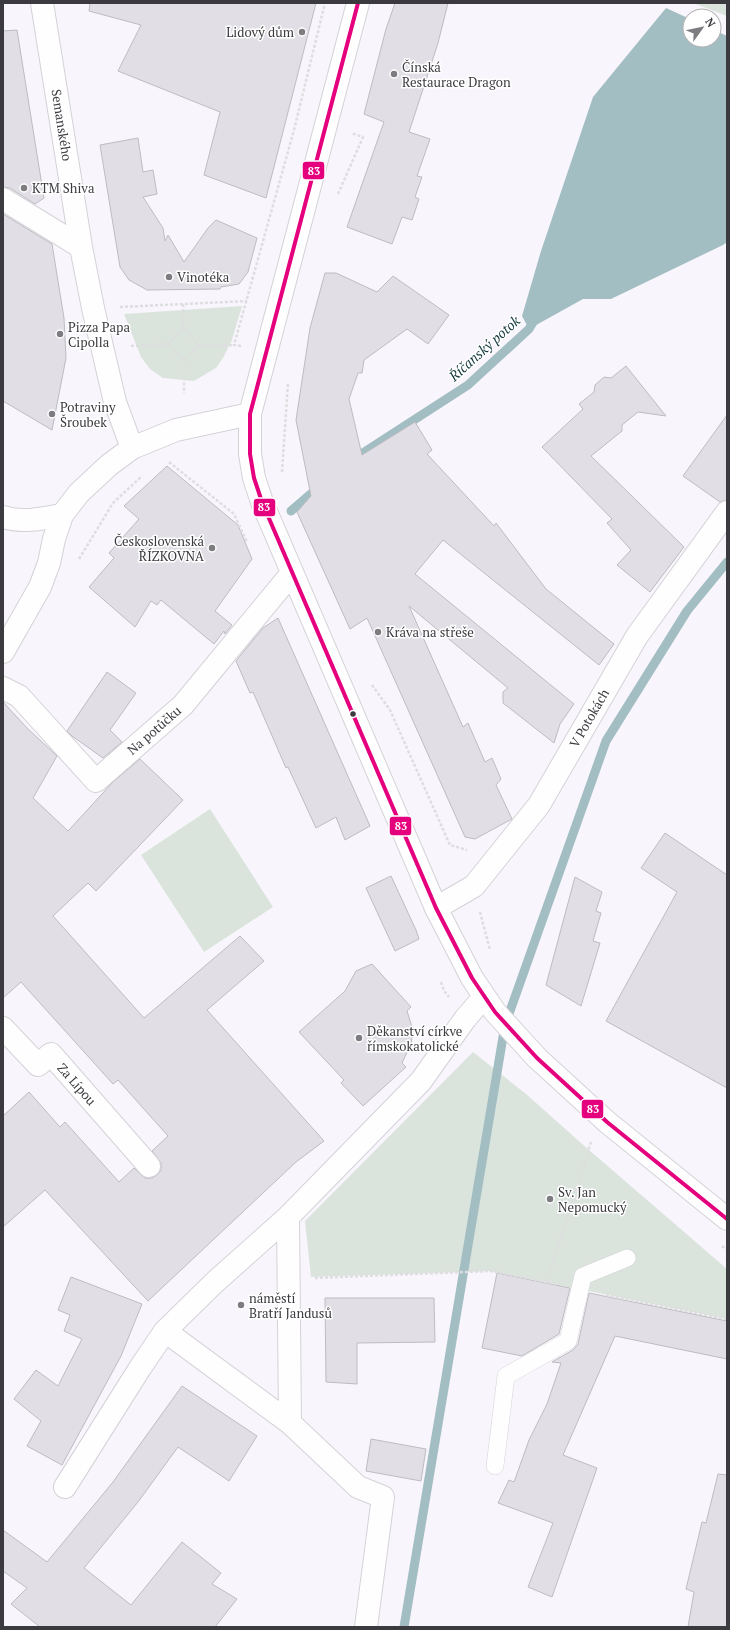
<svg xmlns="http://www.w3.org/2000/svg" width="730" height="1630" viewBox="0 0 730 1630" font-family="'PT Serif',serif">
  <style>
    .green { fill: #dae4dd }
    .water { fill: #a3bec3 }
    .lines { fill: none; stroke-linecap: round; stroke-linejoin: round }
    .stream { stroke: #a3bec3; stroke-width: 9 }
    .building { fill: #e1dfe5; stroke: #bdbcc1 }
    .lane-casing { stroke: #d4d2d7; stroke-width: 18 }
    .street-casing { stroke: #d4d2d7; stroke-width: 24 }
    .secondary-casing { stroke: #d4d2d7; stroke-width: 24 }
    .path { stroke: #dedddf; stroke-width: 2.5; stroke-dasharray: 3 2; stroke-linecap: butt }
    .lane { stroke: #fefeff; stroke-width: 17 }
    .street { stroke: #fefeff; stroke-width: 22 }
    .secondary { stroke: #fefeff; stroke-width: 22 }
    .bus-1-casing { stroke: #fff; stroke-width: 7 }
    .bus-1 { stroke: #e5007d; stroke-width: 4 }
    .poi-dot { fill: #7d7c81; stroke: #fff; stroke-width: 1.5 }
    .bus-dot { fill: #3b3a3f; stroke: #fff; stroke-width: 1.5 }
    .labels { text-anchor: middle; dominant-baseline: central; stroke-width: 3; stroke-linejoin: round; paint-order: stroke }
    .poi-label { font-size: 13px; fill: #3b3a3f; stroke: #fff; text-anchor: start }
    .street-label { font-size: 13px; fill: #3b3a3f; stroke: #fff }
    .water-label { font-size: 14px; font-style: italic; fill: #133a3e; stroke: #fff }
    .line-badge { stroke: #fff; stroke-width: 1.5 }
    .badge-label { font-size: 11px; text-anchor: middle; font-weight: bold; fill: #fff }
  </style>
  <rect width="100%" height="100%" fill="#f8f6fc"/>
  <path class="green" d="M693,3H727V16Z
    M242,306L232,340L223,358L216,368L194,381L163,378L150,369L141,357L124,314Z
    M210,809L273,907L204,952L141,855Z
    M473,1052L526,1094L581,1143L727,1269V1319L490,1271L311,1277L305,1221Z"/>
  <path class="water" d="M666,8L690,19V40H714V30L727,36V242L723,245L611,299H583L529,329L522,316L541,251L593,97Z"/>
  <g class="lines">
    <path class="stream" d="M352,460L468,385L529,329L535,319
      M291,511L319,487
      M404,1627L505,1025L606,741L687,611L727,562"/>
  </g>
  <path class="building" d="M90,3H316L266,198L204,175L220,112L118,71L141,25L89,11Z
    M395,3H448L438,43L409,132L430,139L417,176L422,177L415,197L419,199L412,220L402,217L392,244L347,227L384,122L364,114L386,29Z
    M17,30L44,198L35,204L10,188L3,187V31Z
    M138,138L143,172L153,170L157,194L143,197L163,228L165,241L168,235L184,262L208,228L216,220L257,238L248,272L239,284L221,287L220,289L147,290L129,280L120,267L100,145Z
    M3,214L52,244L64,318L66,358L52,430L3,401Z
    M325,273H336L377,292L393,276L449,315L428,344L407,329L364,360L362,373H358L349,399L362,455L415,422L432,450L427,454L494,526L496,523L546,589L614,644L599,665L443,540L415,574L574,704L560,724L554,743L503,703V692L508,688L409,606L463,727L468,723L485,762L492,758L501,779L496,785L512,819L475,839L465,837L367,618L350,629L297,512L311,496L296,420L310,328Z
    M626,366L666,416L638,412L622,425V431L591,456L684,547L650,592L617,565L631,550L607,523L612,519L542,447L583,409L579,404L594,392L595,385L604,377L611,378Z
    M727,415V500L720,502L683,476Z
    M167,466L238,525L252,559L215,611L232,625L225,634L224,631L214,644L161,600L157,605L151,601L135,627L89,587L114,558L109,553L139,519L124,506Z
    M278,618L370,826L345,840L336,817L316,828L288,767L286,768L253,692L250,693L236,661L263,628Z
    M107,672L136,693L110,730L122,742L103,758L72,736L67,731Z
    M3,702L27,728L57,756L33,798L68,831L113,782L140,759L183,800L96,891L88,883L53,916L144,1018L240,936L264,961L207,1010L324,1141L296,1162L148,1301L45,1190L3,1227V1116L29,1092L60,1127L65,1122L119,1182L134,1168L145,1178H152L157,1175L161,1170V1163L152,1151L168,1136L118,1080L113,1084L21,982L3,998Z
    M665,833L727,875V1088L606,1021L677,892L641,868Z
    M391,876L416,930L419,939L395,951L366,888Z
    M575,877L602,892L596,911L601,913L593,941L600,943L581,1006L546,985Z
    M372,964L411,1007L407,1011L413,1030L411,1044L402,1063L406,1067L363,1106L341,1083L344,1080L299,1032L345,991L356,971Z
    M497,1273L570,1288L559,1334L522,1356L482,1348Z
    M71,1277L142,1304L121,1356L62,1465L27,1446L41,1421L14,1399L36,1370L58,1386L82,1339L64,1331L70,1315L58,1310Z
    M589,1293L727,1321V1359L615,1336L563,1455L597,1468L552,1597L528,1587L553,1523L498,1503L509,1480L514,1482L529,1440L547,1404L561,1363L552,1362L573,1350L578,1344Z
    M325,1298H434L435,1342L357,1343V1384L326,1382Z
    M182,1386L257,1436L229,1481L178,1447L138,1502L84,1568L131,1605L182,1542L221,1573L212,1584L237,1599L215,1627H40L11,1604L27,1588L3,1571V1530L47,1562L113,1482Z
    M371,1439L426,1449L421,1481L366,1471Z
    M718,1474L727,1475V1627H688L694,1592L686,1589L702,1522L706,1523Z"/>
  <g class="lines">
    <defs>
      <path id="lane" d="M495,1466L506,1376L568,1341L583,1276L627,1258"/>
      <path id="street" d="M42,3L81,247L93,308L115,402L132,448
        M3,199L81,247
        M3,517C23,523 41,519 62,515
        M3,688L19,696L96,781L183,705L292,573
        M436,908L474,886L539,805L637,636L727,512
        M3,1028L38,1065L51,1054L149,1166
        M288,1217L290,1423
        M165,1331L290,1423L358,1487L383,1497L366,1627
        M65,1487L140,1368L165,1331L215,1282L288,1217L421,1081L465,1019L484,997"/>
      <path id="secondary" d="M358,3L250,414V454L254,478L262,502L436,908L472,978L495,1012L537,1058L607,1122L727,1219
        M3,652L40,587L49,563L54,539L62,515L79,493L109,465L132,448L176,430L250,414"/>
    </defs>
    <use href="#lane" class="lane-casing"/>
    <use href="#street" class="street-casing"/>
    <use href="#secondary" class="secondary-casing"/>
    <path class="path" d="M338,194L363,137L351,133
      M183,304L184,327L199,346L184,361V393
      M120,307L247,301
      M167,344L184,327
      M131,346L167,344L184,361
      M199,346L234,345
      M241,346L234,345L294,130L325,3
      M169,462L234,514L247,542
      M282,472L288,383
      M79,559L113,503L142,476
      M372,685L390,710L450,845L467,850
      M480,912L490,950
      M441,982L444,991L449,997
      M722,1246L727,1250
      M315,1278L490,1271L556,1284
      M547,1283L591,1142
      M606,1295L727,1319"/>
    <use href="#lane" class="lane"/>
    <use href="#street" class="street"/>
    <use href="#secondary" class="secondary"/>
    <defs>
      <path id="bus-1" d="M358,3L250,414V454L254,478L262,502L436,908L472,978L495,1012L537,1058L607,1122L727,1219"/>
    </defs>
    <use href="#bus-1" class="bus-1-casing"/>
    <use href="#bus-1" class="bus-1"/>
  </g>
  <g class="poi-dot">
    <circle cx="302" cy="32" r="4"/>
    <circle cx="394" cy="74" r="4"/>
    <circle cx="24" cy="188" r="4"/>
    <circle cx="169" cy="277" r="4"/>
    <circle cx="60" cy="334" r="4"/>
    <circle cx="52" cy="414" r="4"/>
    <circle cx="212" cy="548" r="4"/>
    <circle cx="378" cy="632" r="4"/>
    <circle cx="359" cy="1038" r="4"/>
    <circle cx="550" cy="1199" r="4"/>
    <circle cx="241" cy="1305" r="4"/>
  </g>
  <circle class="bus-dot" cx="353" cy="714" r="3.5"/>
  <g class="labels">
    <g class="poi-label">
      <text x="294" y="32" text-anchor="end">Lidový dům</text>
      <text x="402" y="67">Čínská<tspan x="402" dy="15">Restaurace Dragon</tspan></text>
      <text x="32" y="188">KTM Shiva</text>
      <text x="177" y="277">Vinotéka</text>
      <text x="68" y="327">Pizza Papa<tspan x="68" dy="15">Cipolla</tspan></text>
      <text x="60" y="407">Potraviny<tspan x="60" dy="15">Šroubek</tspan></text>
      <text x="204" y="541" text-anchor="end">Československá<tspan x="204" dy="15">ŘÍZKOVNA</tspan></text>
      <text x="386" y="632">Kráva na střeše</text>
      <text x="367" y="1031">Děkanství církve<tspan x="367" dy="15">římskokatolické</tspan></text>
      <text x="558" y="1192">Sv. Jan<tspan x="558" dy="15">Nepomucký</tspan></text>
      <text x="249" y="1298">náměstí<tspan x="249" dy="15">Bratří Jandusů</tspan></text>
    </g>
    <g class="street-label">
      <text transform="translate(62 125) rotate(81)">Semanského</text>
      <text transform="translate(589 718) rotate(-60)">V Potokách</text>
      <text transform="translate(154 730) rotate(-41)">Na potůčku</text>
      <text transform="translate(77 1084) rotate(49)">Za Lípou</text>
    </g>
    <g class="water-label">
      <text transform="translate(484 348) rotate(-42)">Říčanský potok</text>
    </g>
  </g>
  <g class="line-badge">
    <rect x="302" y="161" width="23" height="19" rx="4" fill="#e5007d"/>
    <rect x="253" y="498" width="23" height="19" rx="4" fill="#e5007d"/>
    <rect x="389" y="816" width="23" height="20" rx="4" fill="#e5007d"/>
    <rect x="581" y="1099" width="23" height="20" rx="4" fill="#e5007d"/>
  </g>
  <g class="badge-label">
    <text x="314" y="175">83</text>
    <text x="264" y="511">83</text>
    <text x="401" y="830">83</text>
    <text x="593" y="1113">83</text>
  </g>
  <rect width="730" height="1630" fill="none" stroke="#3b3a3f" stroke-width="8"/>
  <g transform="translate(702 28) rotate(57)"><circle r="19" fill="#ffffff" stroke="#b1b0b2"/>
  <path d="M0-3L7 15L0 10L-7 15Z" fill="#7d7c81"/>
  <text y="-6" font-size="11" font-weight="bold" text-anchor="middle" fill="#3b3a3f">N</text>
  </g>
</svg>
